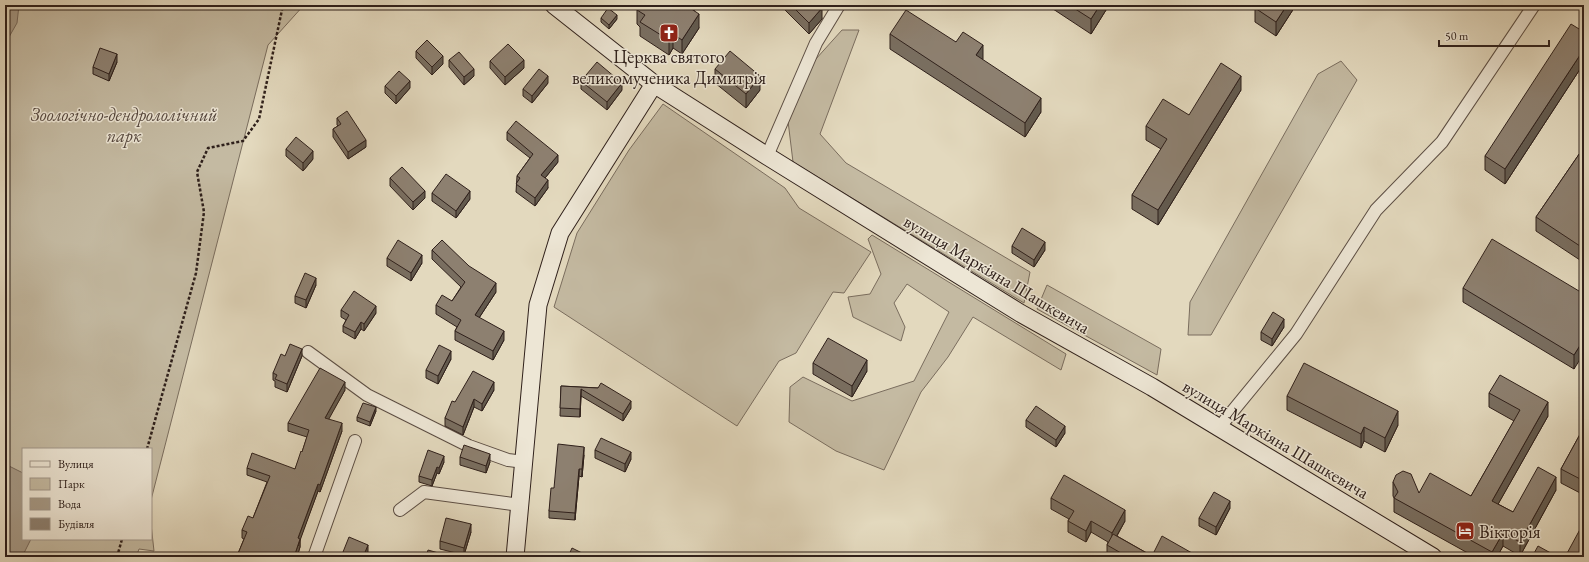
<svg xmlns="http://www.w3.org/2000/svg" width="1589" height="562" viewBox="0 0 1589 562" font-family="'EB Garamond',serif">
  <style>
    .green { fill: #c4baa2; stroke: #7a6d5e }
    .water { fill: #a69a87; stroke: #76695c }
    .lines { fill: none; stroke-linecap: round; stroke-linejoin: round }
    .street-casing { stroke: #5c4e44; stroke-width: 14 }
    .secondary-casing { stroke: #2f201b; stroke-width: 19 }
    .path { stroke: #2f201b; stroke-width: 2.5; stroke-dasharray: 3 2; stroke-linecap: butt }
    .street { stroke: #ede6d5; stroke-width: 12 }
    .secondary { stroke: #ede6d5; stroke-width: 17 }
    .wall { fill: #796e60; stroke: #2f201b }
    .shaded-wall { fill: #635a4e; stroke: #2f201b }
    .building { fill: #8d8070; stroke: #2f201b }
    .labels { text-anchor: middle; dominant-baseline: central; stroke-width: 3; stroke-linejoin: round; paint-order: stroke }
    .poi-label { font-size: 18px; fill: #2f201b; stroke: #ede6d5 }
    .park-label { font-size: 18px; font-style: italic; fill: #54463d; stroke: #ede6d5 }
    .street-label { font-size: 18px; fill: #2f201b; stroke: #ede6d5 }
  </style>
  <rect width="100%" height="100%" fill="#e3d9be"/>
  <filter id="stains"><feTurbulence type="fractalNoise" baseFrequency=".005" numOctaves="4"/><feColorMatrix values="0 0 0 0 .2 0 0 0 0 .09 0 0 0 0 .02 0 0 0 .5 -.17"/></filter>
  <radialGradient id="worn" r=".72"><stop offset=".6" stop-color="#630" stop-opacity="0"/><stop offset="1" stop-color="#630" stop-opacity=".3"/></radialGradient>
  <path class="green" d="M5,5H304L268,45L151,500V449H23V539H151V524L154,551L139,549L136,557H5Z
    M842,30H859L820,134L846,163L1030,272L1024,303L793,162L788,121L815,60Z
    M1341,61L1357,80L1211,335H1188L1190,302L1318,74Z
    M663,104L785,188L799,208L871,252L844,293L833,292L796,353L779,361L737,426L554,307L577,233L629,150Z
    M872,235L1066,354L1061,370L973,317L948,357L921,392L884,470L836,451L789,422L790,387L803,377L852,401L914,381L949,312L907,284L894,303L905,327L901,341L853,317L848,297L870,294L881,274L868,239Z
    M1047,285L1161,349L1157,375L1037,309Z"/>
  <path class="water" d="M5,5H19L17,23L5,44Z
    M5,464L23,473V539H31L22,557H5Z"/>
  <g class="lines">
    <defs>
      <path id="street" d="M767,156L816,43L839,5
        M308,352L367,395L469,446L508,460L524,462
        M1218,429L1296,334L1376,210L1442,142L1534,5
        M400,510L424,492L520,505
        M314,557L355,441"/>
      <path id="secondary" d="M554,5L654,84L767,156L1020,313L1152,387L1433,557
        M515,557L538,305L560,233L654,84"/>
    </defs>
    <use href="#street" class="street-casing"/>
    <use href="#secondary" class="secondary-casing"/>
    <path class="path" d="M635,5L642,9
      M147,449L196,273L204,212L197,172L208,148L243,141L259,119L283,5
      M117,557L122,539"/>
    <use href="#street" class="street"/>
    <use href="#secondary" class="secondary"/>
  </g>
  <path class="wall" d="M694,5V11L699,28L682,54L673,48L669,55L640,36V27L637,24V10Z
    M780,5H819L822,19L809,34Z
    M1047,5H1106V10L1091,34Z
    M1257,5H1296L1276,36L1255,22V8Z
    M1580,5H1584V14L1580,11Z
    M601,18L617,19L609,29L601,22Z
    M1584,32V63L1505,184L1485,170V156Z
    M890,34L956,42L983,59L982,60L1041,112L1025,137L890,49Z
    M416,51L443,64L432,75L416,58Z
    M449,60L474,76L464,85L449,67Z
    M490,61L524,68L505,85L490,68Z
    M117,62L109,81L93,74V67Z
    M715,69L760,90L746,108L715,83Z
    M581,81L622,90L607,110L581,89Z
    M548,83L532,103L523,96V89Z
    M385,86L410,88L396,104L385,93Z
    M1241,90L1158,225L1132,209V195L1161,149L1146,140V126L1189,115Z
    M337,118L366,147L348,159L333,137V129L338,126L337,125Z
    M507,132L558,162L545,178L548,188L535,206L516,192L517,176L530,158L507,140Z
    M1584,147L1583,262L1536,231V217Z
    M286,149L313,159L303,171L286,156Z
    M390,178L425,198L413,210L390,186Z
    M432,193L470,199L456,218L432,201Z
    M1012,246L1045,250L1034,267L1012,253Z
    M432,250L496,292L479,318L504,340L493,360L455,340V331L457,327L436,314V305L452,301L461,287L432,259Z
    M387,258L422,263L411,281L387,266Z
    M316,285L306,308L295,303V296Z
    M1463,288L1584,294L1574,369L1463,302Z
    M341,310L376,313L364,331L361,329L355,339L343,332V326L346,320L341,317Z
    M1284,327L1272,346L1261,340V332Z
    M285,356H302L287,392L275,387V381L273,380V373Z
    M451,359L438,384L426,378V370Z
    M813,363L867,371L852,397L813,374Z
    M561,386L598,388L631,408L623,421L581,396L580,417L560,416Z
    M345,390L328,419L342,431L320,492L318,491L300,539V547L297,557H228L237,556L244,539L242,538V530L253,518L267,482L247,475V468L295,469L302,452L307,437L288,431V423Z
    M494,390L482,411L474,407L463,435L445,426V418L455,402Z
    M1489,393L1548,416L1498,504L1513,512L1556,490L1520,556L1503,546L1497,557H1475L1394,512V498L1393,496V482L1419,493L1471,496L1514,421L1489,407Z
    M1287,396L1398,425L1385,452L1364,441L1361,448L1287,410Z
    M376,411L370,426L357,421V417Z
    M1026,420L1065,433L1056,447L1026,427Z
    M1584,427V495L1561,483V469Z
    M595,450L631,459L625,472L595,458Z
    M584,455L582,477L579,476L575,520L549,518V511L554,488Z
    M460,457L490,462L486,473L460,465Z
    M444,462L439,474L437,473L432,486L419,482V476Z
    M1051,498L1125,521L1117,536L1152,556L1199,557H1107V545L1108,542L1091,532L1086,542L1068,532V521L1069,519L1051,509Z
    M1230,508L1216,535L1199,526V518Z
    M471,532L464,555L440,549V541Z"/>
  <path class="shaded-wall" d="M692,5H694V16L690,8Z
    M1100,5H1106V10L1091,34V19Z
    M1287,5H1296L1276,36V22Z
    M822,8V19L809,34V23Z
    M699,14V28L682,54V40Z
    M617,15V19L609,29V25Z
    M673,34V48L669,55V40Z
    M983,45V59L976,69V55Z
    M1584,49V63L1505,184V169Z
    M117,54V62L109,81V74Z
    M443,56V64L432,75V67Z
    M524,60V68L505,85V77Z
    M474,69V76L464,85V77Z
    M548,76V83L532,103V96Z
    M760,76V90L746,108V94Z
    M1241,76V90L1158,225V210Z
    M410,81V88L396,104V96Z
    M622,83V90L607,110V102Z
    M1041,98V112L1025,137V123Z
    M366,140V147L348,159V152Z
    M313,151V159L303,171V163Z
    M558,155V162L541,183V175Z
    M548,180V188L535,206V198Z
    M425,191V198L413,210V202Z
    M470,191V199L456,218V211Z
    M1045,242V250L1034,267V260Z
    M1584,246V260L1583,262V248Z
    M422,255V263L411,281V273Z
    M316,278V285L306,308V300Z
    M496,283V292L475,324V315Z
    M376,306V313L364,331V324Z
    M1284,319V327L1272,346V339Z
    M361,322V329L355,339V332Z
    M504,331V340L493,360V351Z
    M1584,339V353L1574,369V355Z
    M302,349V356L287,392V384Z
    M451,351V359L438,384V376Z
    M867,360V371L852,397V386Z
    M345,382V390L325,426V418Z
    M494,382V390L482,411V404Z
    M581,389V396L580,417V409Z
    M474,399V407L463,435V427Z
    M631,401V408L623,421V414Z
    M1548,402V416L1492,515V501Z
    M376,407V411L370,426V422Z
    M1398,411V425L1385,452V438Z
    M342,423V431L320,492V485Z
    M1065,426V433L1056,447V440Z
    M1364,427V441L1361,448V434Z
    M584,447V455L582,477V469Z
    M631,452V459L625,472V464Z
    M490,454V462L486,473V466Z
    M444,456V462L439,474V468Z
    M437,467V473L432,486V480Z
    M579,469V476L575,520V513Z
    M1556,477V490L1520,556V542Z
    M318,484V491L298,546V538Z
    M1230,501V508L1216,535V527Z
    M1125,510V521L1112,544V533Z
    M1091,521V532L1086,542V531Z
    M471,524V532L464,555V548Z
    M1503,533V546L1497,557H1492V552Z
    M300,539V547L297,557H294Z
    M368,545V553L366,557H363Z"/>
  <path class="building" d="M641,5H692L690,8L699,14L682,40L673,34L669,40L640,22L645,15L637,10Z
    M791,5H819L822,8L809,23Z
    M1069,5H1100L1091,19Z
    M1257,5H1287L1276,22L1255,8Z
    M608,8L617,15L609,25L601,18Z
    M906,10L956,42L963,32L983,45L976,55L1041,98L1025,123L890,34Z
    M1571,24L1584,32V49L1505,169L1485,156Z
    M427,40L443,56L432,67L416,51Z
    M508,44L524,60L505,77L490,61Z
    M100,48L117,54L109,74L93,67Z
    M730,51L760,76L746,94L715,69Z
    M459,52L474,69L464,77L449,60Z
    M597,62L622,83L607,102L581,81Z
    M1221,63L1241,76L1158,210L1132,195L1167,139L1146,126L1163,99L1189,115Z
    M539,69L548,76L532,96L523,89Z
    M399,71L410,81L396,96L385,86Z
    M347,111L366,140L348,152L333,129L341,124L337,118Z
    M516,121L558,155L541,175L548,180L535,198L516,184L520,178L517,176L533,154L507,132Z
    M296,137L313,151L303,163L286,149Z
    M1584,147V246L1583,248L1536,217Z
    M402,167L425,191L413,202L390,178Z
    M446,174L470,191L456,211L432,193Z
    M1022,228L1045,242L1034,260L1012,246Z
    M1492,239L1584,294V339L1574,355L1463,288Z
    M398,240L422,255L411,273L387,258Z
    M442,240L469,266L496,283L475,315L504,331L493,351L455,331L461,320L436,305L442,295L452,301L465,282L432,250Z
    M305,273L316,278L306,300L295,296Z
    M354,291L376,306L364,324L361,322L355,332L343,326L349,315L341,310Z
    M1273,312L1284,319L1272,339L1261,332Z
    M828,338L867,360L852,386L813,363Z
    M290,344L302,349L287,384L275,379L277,375L273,373L281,354L285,356Z
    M439,345L451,351L438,376L426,370Z
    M1304,363L1398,411L1385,438L1364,427L1361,434L1287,396Z
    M320,368L345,382L325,418L342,423L320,485L318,484L298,538L300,539L294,557H228L229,554L237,556L247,532L242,530L248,516L253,518L270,476L247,468L252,453L295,469L301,451L302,452L309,430L288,423Z
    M473,371L494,382L482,404L474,399L463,427L445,418L452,401L455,402Z
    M1500,375L1548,402L1492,501L1513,512L1538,467L1556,477L1520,542L1503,533L1492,552L1394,498L1398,492L1393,482L1396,475L1403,471L1411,474L1419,493L1430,473L1471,496L1520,410L1489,393Z
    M601,383L631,401L623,414L581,389L580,409L560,408L561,386L598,388Z
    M363,403L376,407L370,422L357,417Z
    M1036,406L1065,426L1056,440L1026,420Z
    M1584,427V481L1561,469Z
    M601,438L631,452L625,464L595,450Z
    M558,444L584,447L582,469H579L575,513L549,511L551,488H554Z
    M464,445L490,454L486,466L460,457Z
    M428,450L444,456L439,468L437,467L432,480L419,476Z
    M1064,475L1125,510L1112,533L1091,521L1086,531L1068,521L1074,511L1051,498Z
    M1214,492L1230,501L1216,527L1199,518Z
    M446,518L471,524L464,548L440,541Z
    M1584,522V557H1565Z
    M1113,534L1152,556L1162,536L1199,557H1128L1107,545Z
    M349,537L368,545L363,557H341Z
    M1538,546L1558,557H1532Z
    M572,548L590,557H568Z
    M428,550L442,554L441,557H426Z"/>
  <defs>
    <symbol id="church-square" viewBox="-11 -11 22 22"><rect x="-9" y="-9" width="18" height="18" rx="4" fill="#8f2418" stroke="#ede6d5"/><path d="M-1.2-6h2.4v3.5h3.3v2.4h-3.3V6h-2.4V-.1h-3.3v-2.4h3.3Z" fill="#fff"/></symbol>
    <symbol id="hotel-square" viewBox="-11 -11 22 22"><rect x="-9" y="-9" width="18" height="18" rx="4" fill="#8f2418" stroke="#ede6d5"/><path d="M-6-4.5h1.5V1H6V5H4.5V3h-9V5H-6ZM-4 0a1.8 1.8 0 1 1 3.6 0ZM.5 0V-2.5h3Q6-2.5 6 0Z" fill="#fff"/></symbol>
  </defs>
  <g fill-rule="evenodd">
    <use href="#church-square" x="658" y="22" width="22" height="22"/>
    <use href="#hotel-square" x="1454" y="520" width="22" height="22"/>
  </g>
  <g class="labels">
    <g class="poi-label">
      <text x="669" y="56">Церква святого<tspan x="669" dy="21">великомученика Димитрія</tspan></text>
      <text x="1479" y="531" text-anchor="start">Вікторія</text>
    </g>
    <g class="park-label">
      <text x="124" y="114">Зоологічно-дендрололічний<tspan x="124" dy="21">парк</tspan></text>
    </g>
    <g class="street-label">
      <text transform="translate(997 274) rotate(31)">вулиця Маркіяна Шашкевича</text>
      <text transform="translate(1276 439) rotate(31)">вулиця Маркіяна Шашкевича</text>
    </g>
  </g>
  <rect width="1589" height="562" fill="none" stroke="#e3d9be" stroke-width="20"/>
  <rect x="6" y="6" width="1577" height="550" fill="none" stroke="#2f201b" stroke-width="2"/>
  <rect x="10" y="10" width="1569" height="542" fill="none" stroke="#2f201b"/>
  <rect x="22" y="448" width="130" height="92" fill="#ede6d5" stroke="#a1978b"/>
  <rect x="30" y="461" width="20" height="6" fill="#ede6d5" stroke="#a1978b"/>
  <text x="58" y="468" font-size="12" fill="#2f201b">Вулиця</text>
  <rect x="30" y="478" width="20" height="12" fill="#c4baa2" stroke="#a1978b"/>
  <text x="58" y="488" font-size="12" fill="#2f201b">Парк</text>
  <rect x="30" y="498" width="20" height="12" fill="#a69a87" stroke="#a1978b"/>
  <text x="58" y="508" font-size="12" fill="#2f201b">Вода</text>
  <rect x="30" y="518" width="20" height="12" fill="#8d8070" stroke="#a1978b"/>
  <text x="58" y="528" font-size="12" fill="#2f201b">Будівля</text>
  <path d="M1439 40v6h110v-6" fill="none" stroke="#2f201b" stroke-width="2"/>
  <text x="1445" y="40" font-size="12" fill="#2f201b" stroke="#ede6d5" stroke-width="3" paint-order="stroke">50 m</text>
  <rect width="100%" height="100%" filter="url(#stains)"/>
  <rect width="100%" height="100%" fill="url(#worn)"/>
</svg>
